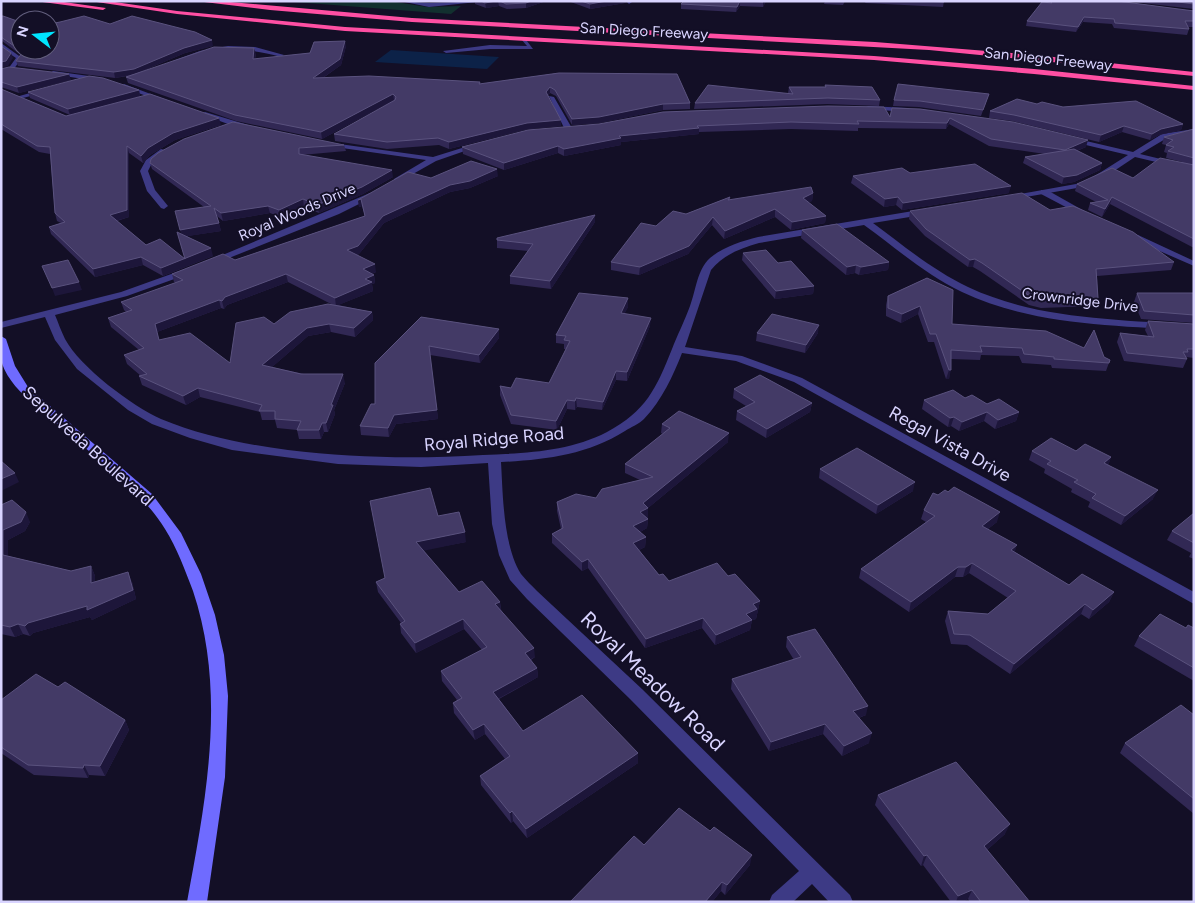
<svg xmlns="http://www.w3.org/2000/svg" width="1195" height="903" viewBox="0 0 1195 903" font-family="Figtree,sans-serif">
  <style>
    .green { fill: #12302f }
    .water { fill: #0c2248 }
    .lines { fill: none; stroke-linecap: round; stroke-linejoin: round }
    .service { fill: #3d3a85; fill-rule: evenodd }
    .minor { fill: #3d3a85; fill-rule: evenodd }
    .secondary { fill: #6f6bff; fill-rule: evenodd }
    .motorway { fill: #ff4fa3; fill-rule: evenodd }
    .wall { fill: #312854; fill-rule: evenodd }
    .shaded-wall { fill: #1d163a }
    .building { fill: #433a66; stroke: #5a527e }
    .labels { text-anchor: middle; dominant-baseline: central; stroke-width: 4; stroke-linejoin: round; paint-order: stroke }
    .far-street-label { font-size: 15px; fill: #d9d4ff; stroke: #130f26 }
    .street-label { font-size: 18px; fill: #d9d4ff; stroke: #130f26 }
    .near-street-label { font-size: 21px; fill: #d9d4ff; stroke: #130f26 }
  </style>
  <rect width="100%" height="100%" fill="#130f26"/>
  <path class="green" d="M281,1H390L427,7L461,6L451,14Z"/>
  <path class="water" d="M391,50L499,57L487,69L375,62Z"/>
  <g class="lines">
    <path class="service" d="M524,37L533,49H490L446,53L443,51L490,45L527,46L521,39Z
      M44,89L46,90V92L19,99L16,97Z
      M1041,190H1047L1086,212L1079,214L1041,194Z
      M1132,235H1138L1194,261V266L1132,239Z"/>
    <path class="minor" d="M400,1L429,3L487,1L429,7Z
      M626,1H632V2L629,4Z
      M1,43L22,58L13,70L8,69L16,58L1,48Z
      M228,46L255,47L284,55L281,57C238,45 218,50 176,63L173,61L200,51Z
      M53,71L103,78L106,80L103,82L51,74L50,73Z
      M124,84L164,99L165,100L160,101L122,87L121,86Z
      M549,96L554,97L573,130L572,132L565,130Z
      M868,106L908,108L911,110L908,112L866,109V107Z
      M205,112L248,125L249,127L242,129L203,115L202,114Z
      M1194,129V133L1167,138L1140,154L1194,167V171L1135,157L1096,183L1077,188L1009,200L1005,198L1009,196L1076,184L1090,179L1128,155L1069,141V137L1133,152L1162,134Z
      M325,142L433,157L478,143L482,145L436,161L397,183H394V179L426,160L328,146H325Z
      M161,149L168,151L152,163L148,171L155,190L168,206L164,209L161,208L147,191L140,171L146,160Z
      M370,193L377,195L339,214L214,264H208L206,262Z
      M925,209L928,210V214L873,223C904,246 934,271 968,287C1038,320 1119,319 1194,325V331C1117,325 1033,326 962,292C926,275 896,248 864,225L759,243C741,248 723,255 711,270L685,347L742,356L802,378L1194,592V604L794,382L736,361L682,353C673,376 662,400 644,419C639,424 631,427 625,431C587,455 544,460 501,462C503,495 503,545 521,574C526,580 532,586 537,591L642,689L850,895L853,902H829L812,884L793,902H769L772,895L799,871L630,699L527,599L510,580L499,555L492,524L488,463L421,467L338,464L232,450L190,438L152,424L128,410L77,369L55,340L45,317L1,328V322L121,292L188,268L193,271L191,273L127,296L55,315C58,322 61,331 65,339C80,367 132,406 161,419C202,436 244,444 288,450C354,458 417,459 483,455C526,453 568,452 607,432C646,411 656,389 672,349C677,336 685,320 690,306C696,290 697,270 710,258C723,247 742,241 758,237Z"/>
    <path class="secondary" d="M1,336L6,339L15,366L28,387L152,494L181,533L201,574L215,615L224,655L228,696L225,777L207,902H187C206,799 227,693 193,591C185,570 177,548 165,529C142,492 104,464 71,436C50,417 6,388 1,359C0,352 1,343 1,336Z"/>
    <path class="motorway" d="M35,1H57L106,8L103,10Z
      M90,1H108L177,11L345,27L874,56L1034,69L1194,86V90L1034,74L874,60L345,31L177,14Z
      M196,1H219L412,18L875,42L1035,55L1194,72V76L929,50L412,22L270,10Z"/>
  </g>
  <path class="wall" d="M475,1H546L526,8L507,9L499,6L486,8L475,4Z
    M568,1H626L625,3L590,9Z
    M684,1H766L763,7L740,6L736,12L681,9V4Z
    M825,1H845L843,5L824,4Z
    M866,1H944L943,7L865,3Z
    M1046,1H1117L1194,11V27H1187L1189,29L1187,35L1114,28L1112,24L1083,22L1076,32L1026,26L1027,21L1047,3Z
    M1125,1H1194V9Z
    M1,16L20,50L110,24L213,46L185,53L138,73L256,54L255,59L310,53L346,46L341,65L323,78L480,82V84L559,73L690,103V109L663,110L599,123L572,125L556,96L550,93L548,96L561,126L528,129L449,149L439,145L387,149L335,141L334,134L394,101V100L322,139L236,121L128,83L126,77L134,75L115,78L18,66L16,61L21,55L2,41L1,42Z
    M1,69L71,80L19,93L1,87Z
    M825,85L880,100L879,106L827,104L694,109L695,103L788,93L789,87H825Z
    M1,89L66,116L221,125L175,140L150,155L143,163L129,153V217L117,221L146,245L185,259L181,233L204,207L152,169L150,163L151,159L344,145L346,151L301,155L393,177L363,194L319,213L304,207L280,217L270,213L223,221L217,216L221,231L187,236L213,256L163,276L143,265L95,277L51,234L49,227L61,223L57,221L55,213L50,154L39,152L1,129Z
    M139,90L140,96L70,115L30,98L28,92Z
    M989,94L981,116L919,107L893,106L894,100Z
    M1063,107L1183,124L1181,130L1159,135L1150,140L1122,132L1099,142L1012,121L989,118L990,111Z
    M920,109L1086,147L1077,151L1102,163L1100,170L1074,182L1062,184L1023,163L1025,157L1045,154L989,146L949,124L946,129L858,128V131L791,129L699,132V134L621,142V145L564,156L558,153L504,170L463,154L462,147L528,130L890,117Z
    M1194,129V248L1110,204L1102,217L1088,210L1090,203L1096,202L1075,191L1077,184L1133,178L1182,162L1166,158L1167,153L1164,152L1166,145L1162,144L1164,137Z
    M910,173L1009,193L902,210L896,205L884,207L851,183L853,176Z
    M498,176L470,188L450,192L384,223L359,254L357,255L376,272L372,274L374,275L375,283L372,284L373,291L338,305L372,312L373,320L355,337L331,332L308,336L272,367L345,383L334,410L335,414L328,432H324L321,439H299L297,430L277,428L275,420H262L260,412L200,397L186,405L142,385L139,376H141L127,364L124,355L139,350L111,327L108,318L126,312L124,310L121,302L176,283L174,282L172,274L235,260L365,216L362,206L359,207L358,200L431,178ZM288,282L333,305L274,324L230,363L159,340L157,332L221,308L224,309L227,305Z
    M813,193L812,201L808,202L826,216L825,223L791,230L775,217L724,239L712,225L688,254L639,275L611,270V262L656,226L686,214L730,197V200Z
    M1050,210L1174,262L1171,270L1097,276L1098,298L1095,306L1041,308L1029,305L980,271L973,267H968L925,236L909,219L910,211Z
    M595,222L551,289L510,284V276L528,251L497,248V238Z
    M802,230L889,262L888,270L859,275L855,273L846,275L801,238Z
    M743,253L778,263L814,286L813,294L775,299L742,260Z
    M927,278L952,324L1104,357L1110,360L1106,371L1052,368L1051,365L1022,363L1019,356L981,355L980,360L951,359L949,379H946L934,342H928L918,314L901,323L886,316V305L888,296Z
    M1137,293H1194V323L1141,319L1134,302Z
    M628,298V307L624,314L650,326L627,381L616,380L602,410L577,407L575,410L567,409L557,430L511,424L500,395V386L511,388L549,383L566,349H564V344L556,343V335Z
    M421,317L499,329V338L480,363L430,355L438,419L396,424L389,437L361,435L360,426L375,404Z
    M1148,321L1194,324V358L1186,357L1187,359L1183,368L1124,361L1117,342L1120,333L1148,336L1145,330Z
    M757,333H818L805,353L756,341Z
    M734,389L812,403L810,412L766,438L736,420L737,411L746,406L733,398Z
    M965,398L1019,412L1016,421L995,429L984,421L959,431L951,426L948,427L922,409L924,400Z
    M662,424L728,442L648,508V517L647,518L648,519L647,528L640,532L646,537L645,547L639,550L659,575L669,581L728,576L760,601L756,619L752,620L750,630L715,645L702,628L645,648L588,568L582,571L552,543V534L561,529L557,511V502L596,498L640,480L625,473V464L663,434L661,433Z
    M1032,451H1076L1111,457L1108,465L1153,499L1121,525L1088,507L1090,502L1071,492L1072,489L1044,473L1045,469L1029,460Z
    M820,469L913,491L876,514L819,478Z
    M938,495L997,522L988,529L1015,552L1069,585L1114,592L1109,602L1089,619L1081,614L1010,674L967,645L951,644L945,621L948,611L988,614L1008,598L969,573L963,577H955L909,612L859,578L861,569L926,522L921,519L924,510Z
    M1,505L30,522L25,531L8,540V556L71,571L91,566L95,576V582H132L136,599L92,620L90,617L33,633L30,636L23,634L15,637L1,634Z
    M1194,513V559L1189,557L1191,553L1167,540L1172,531Z
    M438,516L466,542L423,550L459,592L500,602L501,610L535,657L531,660L537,668L538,677L499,699L523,731L638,753V763L527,838L513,821L511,823L481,785L480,776L505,759L485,734L475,740L454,713L453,703L457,700L442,681L441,671L482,650L464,629L416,653L401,633L400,624L401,623L378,592L376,582L385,578Z
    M1186,628H1194V681L1134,646L1139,636Z
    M787,637L866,715L859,718L869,743L842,756L823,734L769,751L731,689L732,679L794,660L786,647Z
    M58,687L125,720L129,730L105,776L89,775L88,778L34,775L1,753V700Z
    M1194,715V814L1120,753L1125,743Z
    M878,795L1005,834L987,850L1030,902H970L968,899L962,902H951L923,865L921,866L875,805Z
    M644,845L750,865L725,895L721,891L712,902H570Z"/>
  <path class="shaded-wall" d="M496,1H498L499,6L486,8L485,3Z
    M531,1H546L526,8V3Z
    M607,1H626L625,3L590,9V4Z
    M740,1V6L736,12L737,7Z
    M764,1H766L763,7V2Z
    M1084,17L1083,22L1076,32L1078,27Z
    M212,40L213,46L185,53L135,74L115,78L114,72L184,48Z
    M345,41L346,46L341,65L314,84L313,78Z
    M254,48L256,54L254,65L253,59Z
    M11,53L13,58L8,66L1,68V62Z
    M69,74L71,80L19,93L17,87Z
    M550,87V93L546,98V92Z
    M139,90L140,96L70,115L68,109Z
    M393,94L394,100L322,139L321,132Z
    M663,104V110L599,123L572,125V119Z
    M219,118L221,125L175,140L150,155L143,163L141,156L148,148L173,133Z
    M950,118L949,124L946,129L947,123Z
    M561,120V126L528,129L449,149V142L527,123Z
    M1183,124L1181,130L1159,135L1150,140L1152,134L1161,129Z
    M1124,126L1122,132L1099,142L1101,135Z
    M699,128V134L621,142V145L564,156V149L619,136Z
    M1088,140L1086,147L1063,156L1065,150Z
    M127,146L129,153V217L112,222L110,215Z
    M558,146V153L504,170V163Z
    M1102,163L1100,170L1074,182L1062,184L1064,177Z
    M497,169L498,176L470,188L450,192L384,223L359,254L349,258L347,250L383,216L450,185Z
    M392,170L393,177L363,194L319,213L317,205Z
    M1011,186L1009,193L902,210L903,203Z
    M813,193L812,201L802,205L803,198Z
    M898,197L896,205L884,207L885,199Z
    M1112,197L1110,204L1102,217L1105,209Z
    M303,199L304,207L280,217L279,210Z
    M361,199L362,206L359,207L358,200Z
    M268,206L270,213L223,221L221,213Z
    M775,209V217L724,239L725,231Z
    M595,215V222L551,289L550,281Z
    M826,216L825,223L791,230L792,222Z
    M713,217L712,225L688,254L639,275L640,267Z
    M219,223L221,231L182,237L180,230Z
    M211,248L213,256L163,276L161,268Z
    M141,257L143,265L95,277L93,269Z
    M975,259L973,267H968L970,260Z
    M889,262L888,270L859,275L861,267Z
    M375,264L376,272L364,277L363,269Z
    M856,265L855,273L846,275L847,267Z
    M286,274L288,282L227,305L224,309L222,301L225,297Z
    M374,275L375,283L372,284L373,291L336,306L335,298L365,279Z
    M79,282L82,290L55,296L52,288Z
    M814,286L813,294L775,299L776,291Z
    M628,298V307L621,321V313Z
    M219,300L221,308L157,332L155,324Z
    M920,306L918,314L901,323L902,314Z
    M372,312L373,320L355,337L354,328Z
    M651,318L650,326L627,381V372Z
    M329,324L331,332L308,336L264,374L262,365L307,328Z
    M819,325L818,333L805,353L806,345Z
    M499,329V338L480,363L479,355Z
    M949,370H951L949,379H946Z
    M616,371V380L602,410L603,402Z
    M343,374L345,383L334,410L335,414L328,432L326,423L331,405Z
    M198,388L200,397L186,405L183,396Z
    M576,398L577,407L575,410V401Z
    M567,400V409L557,430L556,421Z
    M812,403L810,412L766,438L767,429Z
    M437,410L438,419L396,424L389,437L388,428L394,415Z
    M987,412L984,421L959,431L962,422Z
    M1019,412L1016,421L995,429L998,420Z
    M954,417L951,426L948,427L950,418Z
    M322,423L324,432L321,439L319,430Z
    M729,433L728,442L648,508V517L640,522V512L643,503Z
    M1111,457L1108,467L1104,463Z
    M15,473L19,482L1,491V479Z
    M915,482L913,491L876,514L878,505Z
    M1158,490L1153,499L1121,525L1125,516Z
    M26,512L30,522L25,531L8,540V565L3,555V530Z
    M1000,512L997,522L980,535L982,526Z
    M648,519L647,528L633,536V526Z
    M465,532L466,542L418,552L416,542Z
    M646,537L645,547L633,553V543Z
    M1017,545L1014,555L1011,550Z
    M588,559V568L582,571V562Z
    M972,563L969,573L963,577L966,567Z
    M91,566L95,576V593L91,583Z
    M958,567L955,577L909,612L911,602Z
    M128,572L132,582L136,599L92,620L90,617L33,633L30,636L25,626L28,623Z
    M1114,592L1109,602L1089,619L1093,610Z
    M760,601L756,619L750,621L752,620L750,630L715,645L716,635L746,614L753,604Z
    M500,602L501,611L495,604Z
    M1085,604L1081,614L1010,674L1014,664Z
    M703,618L702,628L645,648L646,639Z
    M463,619L464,629L416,653L415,643Z
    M18,624L23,634L15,637L10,627Z
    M534,648L535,657L525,662V653Z
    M537,668L538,677L494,701L493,692Z
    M868,706L866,715L850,721L853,711Z
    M125,720L129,730L105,776L100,766Z
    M484,724L485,734L475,740L473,730Z
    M825,724L823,734L769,751L771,742Z
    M872,733L869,743L842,756L844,746Z
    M638,753V763L527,838L526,829Z
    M84,765L89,775L88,778L83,768Z
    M512,811L513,821L511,823L510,813Z
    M1010,824L1005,834L980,856L984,846Z
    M752,855L750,865L725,895L727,885Z
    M927,855L923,865L921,866L924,856Z
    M722,882L721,891L712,902H705Z
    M972,890L968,899L962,902H956L958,896Z"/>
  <path class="building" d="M481,1H496L485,3Z
    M500,1H531L526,3L506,4Z
    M581,1H607L590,4Z
    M684,1H740L737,7L681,4Z
    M747,1H764L763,2Z
    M922,1H944V2Z
    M1050,1H1117L1194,11V21H1185L1189,29L1115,23L1114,19L1084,17L1078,27L1027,21L1042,2L1052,3Z
    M1170,1H1194V4Z
    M1,16H3L20,22V50L1,37Z
    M84,16L110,24L132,16L195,32L212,40L184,48L134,69L114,72L16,61L22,53L21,51L20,50H50V24L60,22Z
    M345,41L340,59L313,78L369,76L480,82L479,84L559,73L677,74L690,103L663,104L599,117L572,119L555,90L550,87L546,92L561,120L527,123L449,142L438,138L387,142L334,134L395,100L396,97L393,94L321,132L235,115L126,77L214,47L254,48L253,59L310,53L314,42Z
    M1,46L11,53L6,61L1,62Z
    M9,67L69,74L17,87L1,82V69Z
    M89,76L103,78L139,90L68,109L28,92Z
    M898,84L989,94L983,110L920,101L894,100Z
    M708,85L793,94L789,87H826L825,85L872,87L880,100L828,98L695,103Z
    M1,89L66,116L150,94L219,118L173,133L148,148L141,156L127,146V210L110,215L146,245L160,239L185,259L177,232L211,248L161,268L141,257L93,269L49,227L65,222L55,213L50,147L37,146L1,124Z
    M1017,99L1037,104L1042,102L1063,107L1136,101L1183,124L1161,129L1152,134L1124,126L1101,135L1014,115L990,111Z
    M828,106L884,107L890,117L892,108L920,109L1013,122L1088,140L1065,150L991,139L950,118L947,123L857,121L859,124L791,122L697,126L699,128L619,136L621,138L564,149L558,146L504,163L462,147L528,130L599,124L663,112Z
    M233,122L344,145L299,148V154L392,170L362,187L317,205L303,199L279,210L268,206L221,213L214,208L219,223L180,230L175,211L211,206L150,163L151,159L158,153L184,139Z
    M1194,129V158L1168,151L1174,147L1166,145L1173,140L1164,137Z
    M1074,149L1102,163L1077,175L1064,177L1025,157Z
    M1160,158L1194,165V239L1112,197L1105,209L1090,203L1108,200L1077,184L1112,168L1133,178Z
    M471,161L497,169L470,181L450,185L383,216L358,246L347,250L375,264L363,269L374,275L365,279L372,282L335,298L286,274L225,297L222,301L219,300L155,324L159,340L190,333L230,363L236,323L264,317L274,324L290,312L328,304L372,312L354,328L329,324L307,328L262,365L301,374H343L331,405H333L326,423H322L319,430H297L301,421L275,419V411H259L262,405L198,388L183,396L139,376L147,374L124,355L144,348L108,318L132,310L121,302L183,280L172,274L223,254L235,260L365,216L361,199L358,200L408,172L431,178Z
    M975,164L1011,186L903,203L898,197L885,199L853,176L902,168L910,173Z
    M811,187L813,193L803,198L826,216L792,222L775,209L725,231L713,217L689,246L640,267L611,262L641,223L656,226L673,211L686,214L730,197L728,200Z
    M1022,193L1050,210L1073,206L1133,232L1174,262L1096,269L1098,298L1044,299L1031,297L982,263L975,259L970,260L926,229L910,211Z
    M595,215L550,281L510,276L533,244L497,240V238Z
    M837,224L889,262L861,267L856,265L847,267L802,230Z
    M766,250L778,263L791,261L814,286L776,291L743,253Z
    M68,260L79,282L52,288L42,266Z
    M927,278L953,290L952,324L1046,331L1084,348L1094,330L1104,357L1110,360L1109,363L1054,359V357L1024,354L1022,348L980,346L982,352L951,350V370H949L936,334H930L920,306L902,314L888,308V296Z
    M579,293L628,298L621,313L651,318L627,372L616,371L603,402L576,398L575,401L567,400L556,421L511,415L500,386L511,388L516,378L549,383L570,341L564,340L566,336L556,335Z
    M1137,293H1194V315L1144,311Z
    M772,314L819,325L806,345L757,333Z
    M421,317L499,329L479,355L429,346L437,410L394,415L388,428L360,426L371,404H375V363Z
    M1148,321L1194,324V349H1187L1188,352H1183L1187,359L1127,353L1120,333L1154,337Z
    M760,375L812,403L767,429L737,411L755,402L734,389Z
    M953,390L965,398L972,395L987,404L999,399L1019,412L998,420L987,412L962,422L954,417L950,418L924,400Z
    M679,411L729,433L643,503L648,508L640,512L648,519L633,526L646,537L633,543L659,575L663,574L669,581L717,563L728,576L735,574L760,601L753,604L757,609L746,614L752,620L716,635L703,618L646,639L588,559L582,562L552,534L563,528L557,502L576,494L596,498L602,489L653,477L625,464L670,428L662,424Z
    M1051,438L1076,451L1085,444L1111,457L1104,463L1158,490L1125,516L1092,498L1096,494L1074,482L1078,480L1047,464L1051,461L1032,451Z
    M857,448L915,482L878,505L820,469Z
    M1,461L15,473L1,479Z
    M954,487L1000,512L982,526L1017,545L1011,550L1069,585L1082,574L1114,592L1093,610L1085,604L1014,664L970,635L954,634L948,611L988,614L1016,591L972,563L966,567H958L911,602L861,569L935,516L924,510L933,493L938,495L945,490L948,492Z
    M430,488L438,516L459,512L465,532L416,542L459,592L482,581L500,602L495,604L534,648L525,653L537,668L493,692L523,731L582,695L638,753L526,829L512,811L510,813L480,776L510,756L484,724L473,730L453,703L462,698L441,671L487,647L463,619L415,643L400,624L405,621L376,582L385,578L370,501Z
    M12,500L26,512L21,522L3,530V555L71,571L91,566V583L128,572L133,590L87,610V606L28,623L25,626L18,624L10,627L1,625V505Z
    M1194,513V543L1172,531Z
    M1160,614L1186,628L1188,625L1194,628V668L1139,636Z
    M815,629L868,706L853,711L872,733L844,746L825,724L771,742L732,679L801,657L787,637Z
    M36,674L58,687L65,682L125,720L100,766L84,765L83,768L28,765L1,747V700Z
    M1181,705L1194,715V799L1125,743Z
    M956,762L1010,824L984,846L1030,902H981L972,890L958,896L927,855L924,856L878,795Z
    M679,808L710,831L714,827L752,855L727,885L722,882L705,902H570L634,836L644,845Z"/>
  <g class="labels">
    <g class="far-street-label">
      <text transform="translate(644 31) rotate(3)">San Diego Freeway</text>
      <text transform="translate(1048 59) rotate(6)">San Diego Freeway</text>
      <text transform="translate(297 212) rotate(-23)">Royal Woods Drive</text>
      <text transform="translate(1080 300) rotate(7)">Crownridge Drive</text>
    </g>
    <g class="street-label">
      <text transform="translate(494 439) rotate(-5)">Royal Ridge Road</text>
      <text transform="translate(950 444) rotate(29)">Regal Vista Drive</text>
      <text transform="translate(88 446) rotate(42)">Sepulveda Boulevard</text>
    </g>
    <g class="near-street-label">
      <text transform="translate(653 681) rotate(44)">Royal Meadow Road</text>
    </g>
  </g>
  <rect width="1195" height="903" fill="none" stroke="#d9d4ff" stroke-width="5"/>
  <g transform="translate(35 35) rotate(286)"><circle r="24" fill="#130f26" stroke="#625e7d"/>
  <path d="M0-4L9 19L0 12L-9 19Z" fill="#00e5ff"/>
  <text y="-8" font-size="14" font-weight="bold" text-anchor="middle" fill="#d9d4ff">N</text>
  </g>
</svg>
